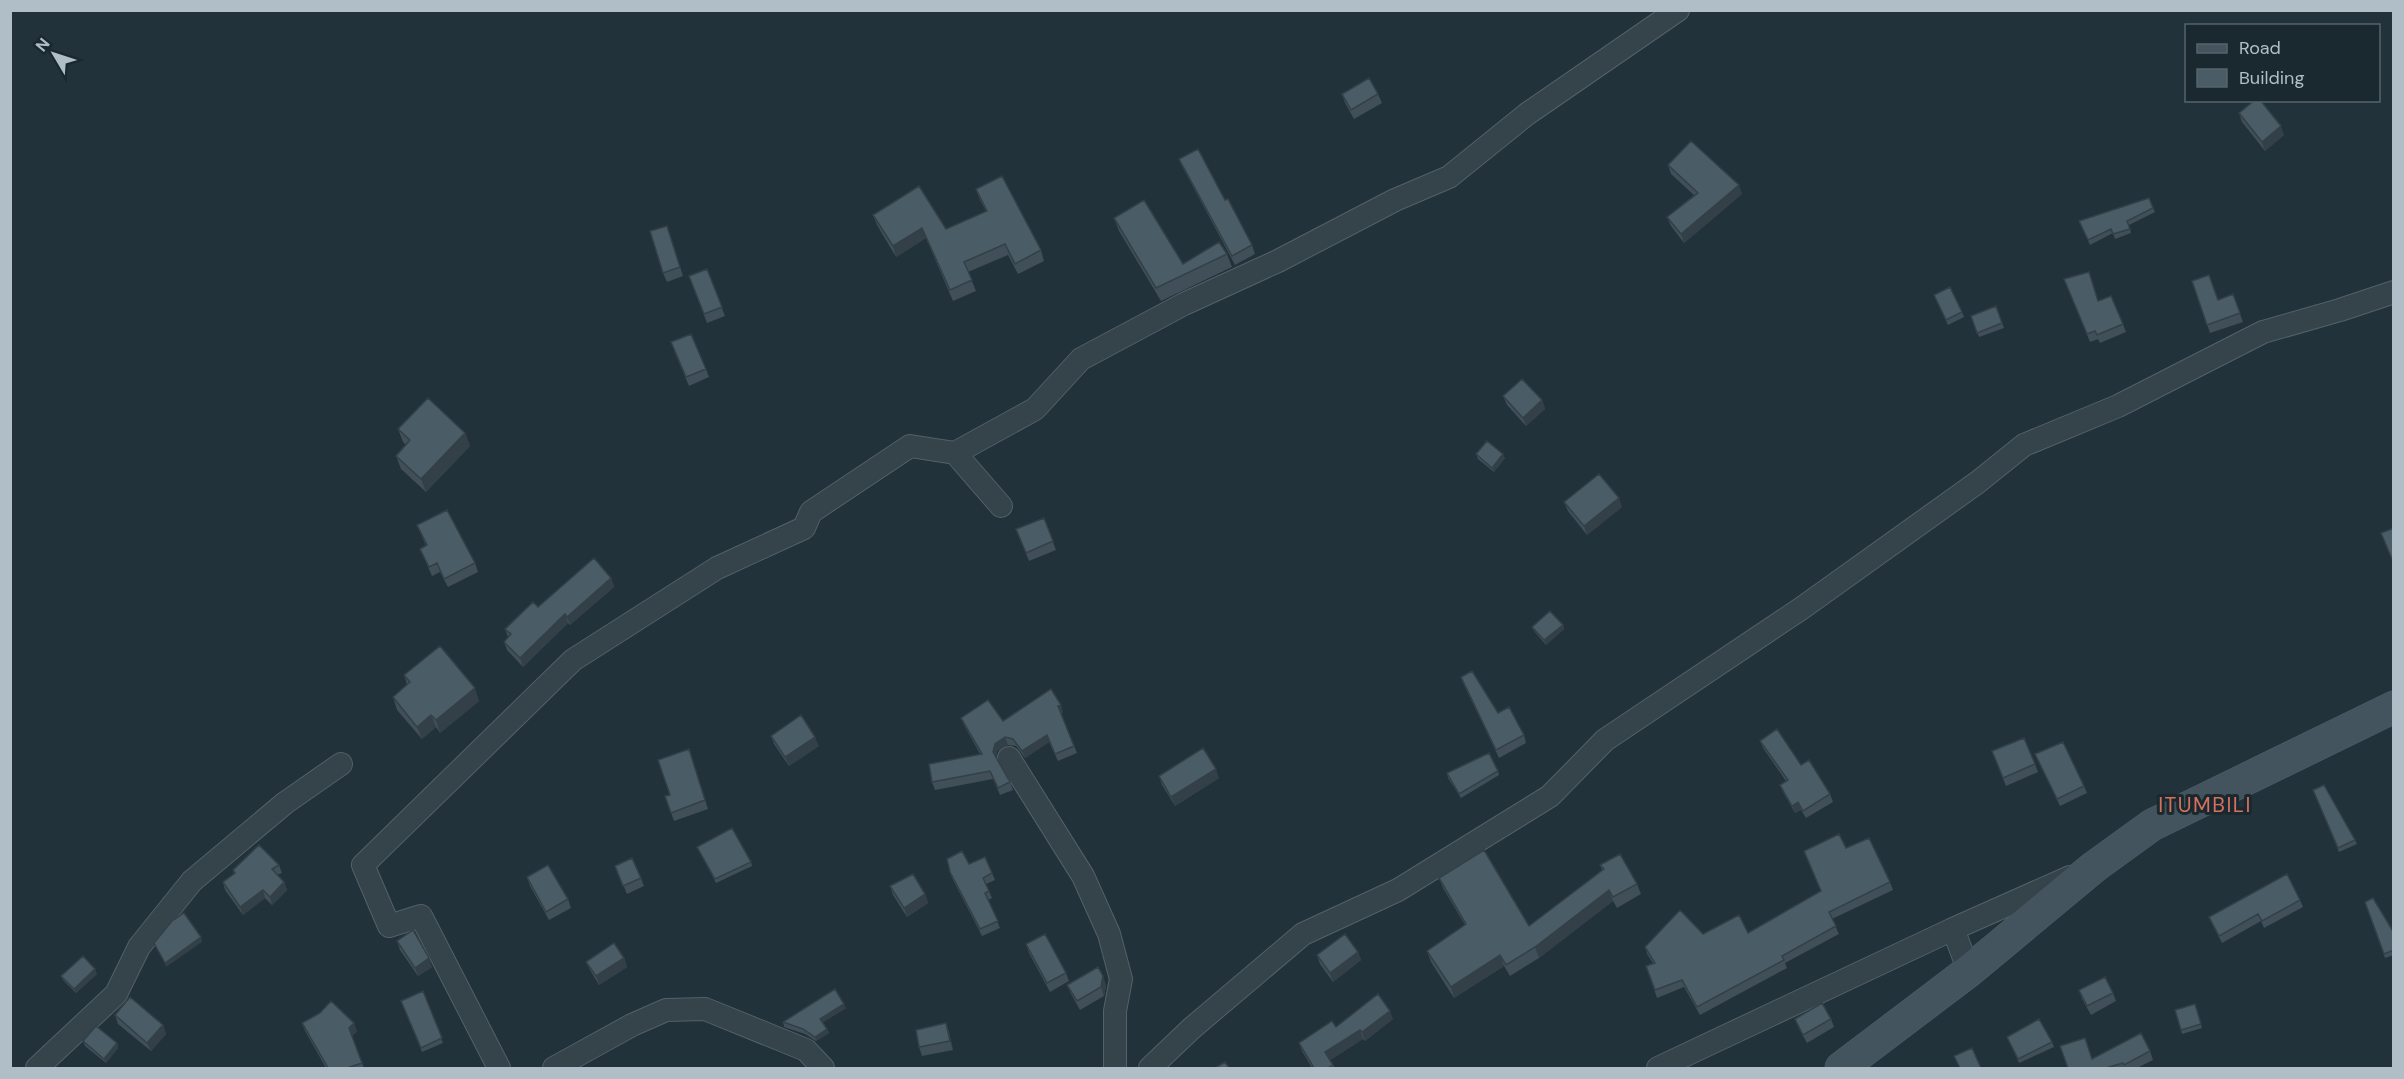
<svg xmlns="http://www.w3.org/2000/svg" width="2404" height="1079" viewBox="0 0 2404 1079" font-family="'DM Sans',sans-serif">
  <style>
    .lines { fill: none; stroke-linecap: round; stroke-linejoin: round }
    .minor-casing { stroke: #536168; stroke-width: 24 }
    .secondary-casing { stroke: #536168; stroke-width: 33 }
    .minor { stroke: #35434b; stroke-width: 22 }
    .secondary { stroke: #43545e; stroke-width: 32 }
    .wall { fill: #404f58 }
    .shaded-wall { fill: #344047 }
    .building { fill: #4a5c66; stroke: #344047; stroke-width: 1.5 }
    .labels { text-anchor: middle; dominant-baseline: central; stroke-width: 6; stroke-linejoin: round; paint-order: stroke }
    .quarter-label { font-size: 21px; letter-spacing: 1.5px; fill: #d6725c; stroke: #1a282f }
  </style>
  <rect width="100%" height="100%" fill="#21323a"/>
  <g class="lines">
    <defs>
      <path id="minor" d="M955,453L1035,409L1081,359L1184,304L1278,261L1395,200L1449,177L1527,114L1678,10
        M1009,758L1083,876L1109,934L1121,979L1115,1011V1068
        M1953,929L1969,971
        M37,1068L116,994L139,947L192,881L285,803L341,764
        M499,1068L421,916L389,926L363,865L573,660L717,568L804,528L811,512L910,446L955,453L1001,506
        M554,1068L632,1025L666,1010L705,1009L806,1050L823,1068
        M1150,1068L1192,1028L1303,934L1398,890L1550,796L1605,740L1802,608L1978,482L2024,445L2118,406L2263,332L2340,310L2394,292
        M1658,1068L1953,929L2070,877"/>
      <path id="secondary" d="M1841,1068L1969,971L2094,867L2152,825L2394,707"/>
    </defs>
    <use href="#minor" class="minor-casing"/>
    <use href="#secondary" class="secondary-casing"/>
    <use href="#minor" class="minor"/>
    <use href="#secondary" class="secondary"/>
  </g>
  <path class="wall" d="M1342,94H1378L1382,103L1354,119L1345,103Z
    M2239,113L2284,135L2265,151L2242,122Z
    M1179,159L1225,200L1252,245L1255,254L1235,265L1183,168Z
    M1668,165L1742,194L1684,243L1671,226L1667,217L1694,195L1671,174Z
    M976,189L1041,250L1044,261L1018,274L1008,255L968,272L976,291L953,301L926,238L896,257L877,225L873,215L946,229L986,211L980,200Z
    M2149,198L2155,212L2129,225L2131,233L2115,239L2113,233L2090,245L2079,221Z
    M1114,218L1183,264L1227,254L1232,267L1161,301L1119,231Z
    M667,226L683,276L667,282L663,273Z
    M707,269L725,316L707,323L689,276Z
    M2064,279L2123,324L2126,332L2100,343L2098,339L2090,342Z
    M2192,281L2218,300L2233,294L2243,322L2210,333Z
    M1934,295L1962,312L1964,317L1948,325Z
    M1996,306L2004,328L1979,337L1971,316Z
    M674,351L706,369L709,377L689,386Z
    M1503,396L1542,400L1545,409L1526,426L1507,405Z
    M398,429L465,433L470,446L426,492L401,469L396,456L406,445L403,442Z
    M1476,454L1505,458L1494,472L1478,459Z
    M1564,502L1622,507L1587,535L1568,511Z
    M1044,518L1056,550L1029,561L1016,529Z
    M417,525L475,563L478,572L448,587L440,572L432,576L420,549L426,546Z
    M611,578L614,587L570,625L568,623L523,667L507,650L504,642L508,637L505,629L538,607Z
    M1563,625L1564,629L1546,645L1534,631L1532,627Z
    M404,675L479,701L440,733L436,727L422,739L397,710L393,697L407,685Z
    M1461,677L1498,713L1524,735L1526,743L1499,758L1464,685Z
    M1063,712L1061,714L1077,753L1058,761L1049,742L1025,758L1016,746L1008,745L997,751L996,757L1010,782L1013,790L1000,795L993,779L935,790L932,782L980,754L964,725L961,718L1003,721Z
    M771,736L819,746L789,766L774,744Z
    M1760,741L1801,765L1830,794L1833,802L1806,818L1801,810L1795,813L1783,792L1780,785L1786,781L1763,748Z
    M689,749L708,809L674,821L665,796L670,795Z
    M1992,751L2035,764L2038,772L2006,786Z
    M2035,754L2084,786L2087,793L2060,806Z
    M1498,771L1499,775L1461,798L1448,778L1447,773Z
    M1159,776L1219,778L1175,806L1162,785Z
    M2313,790L2355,840L2357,844L2339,852Z
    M697,847L751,862L752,866L716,883Z
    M1846,848L1890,882L1893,890L1832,919L1839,934L1785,963L1787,968L1700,1015L1684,987L1657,998L1646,966L1653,963L1647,954L1645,947L1703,934L1748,933L1821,891L1804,851Z
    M969,864L992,873L995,880L986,884L992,898L988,900L1000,928L982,936L952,878L950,872Z
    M279,865L282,873L277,875L284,882L287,890L272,905L265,898L243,915L225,890L223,882L234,874L233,870Z
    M1600,865L1637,884L1641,894L1617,908L1613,901L1539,958L1510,976L1504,966L1454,998L1431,962L1427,951L1465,925L1443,888L1439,878L1529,926L1602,870Z
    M615,866L641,878L644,886L627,894Z
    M527,877L568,899L571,908L549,920L530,886Z
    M890,886L925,894L928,903L907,917L893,895Z
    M2300,900L2303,907L2264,928L2261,921L2222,943L2212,924L2209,917Z
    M2365,902L2394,933V955L2385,958Z
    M397,941L432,967L418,976L400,950Z
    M1026,944L1066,973L1069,981L1050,992L1029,953Z
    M1358,952L1361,960L1333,982L1320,964L1317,955Z
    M624,958L627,967L599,985L590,970L586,962Z
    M97,974L76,993L63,980L61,976Z
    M1067,985H1106L1104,996L1080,1010L1071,994Z
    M2079,990L2113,993L2116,1001L2091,1015L2082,999Z
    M423,991L443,1043L422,1052L401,1001Z
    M846,1008L823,1022L829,1033L816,1041L805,1034L784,1027L783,1022Z
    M2197,1008L2202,1028L2182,1034L2181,1030Z
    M115,1015L163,1025L166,1034L151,1051L118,1024Z
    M1393,1019L1365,1041L1363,1039L1330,1060L1335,1068H1312L1302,1051L1299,1043L1336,1027Z
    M1795,1019H1831L1834,1027L1807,1043L1798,1027Z
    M302,1023L357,1031L352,1036L364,1068H326L305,1031Z
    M946,1023L949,1032L953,1050L922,1056L919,1047Z
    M2007,1037L2052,1042L2054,1047L2019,1063Z
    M83,1041L117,1043L118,1048L106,1063L85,1046Z
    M2150,1051L2153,1060L2137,1068H2068L2092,1059Z"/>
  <path class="shaded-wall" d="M2281,126L2284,135L2265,151L2262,142Z
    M1739,185L1742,194L1684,243L1681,234Z
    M922,228L926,238L896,257L893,246Z
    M1542,400L1545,409L1526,426L1523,418Z
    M465,433L470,446L426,492L421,479Z
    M1503,454L1505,458L1494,472L1492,468Z
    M1619,498L1622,507L1587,535L1584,526Z
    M611,578L614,587L570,625L567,617Z
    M565,614L568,623L523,667L520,658Z
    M1563,625L1564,629L1546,645L1544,640Z
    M475,688L479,701L440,733L436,720Z
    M1061,705L1063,712L1061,714L1058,706Z
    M431,715L436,727L422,739L417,727Z
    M1047,735L1049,742L1025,758L1022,751Z
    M815,737L819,746L789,766L785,757Z
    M1005,737L1008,745L997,751L996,759L993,752L995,744Z
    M1216,769L1219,778L1175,806L1171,797Z
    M1798,802L1801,810L1795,813L1792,806Z
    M284,882L287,890L272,905L270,897Z
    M263,890L265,898L243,915L240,907Z
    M1609,890L1613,901L1539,958L1535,947Z
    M925,894L928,903L907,917L904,908Z
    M201,937L202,942L166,967L165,963Z
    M1358,952L1361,960L1333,982L1330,973Z
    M1500,955L1504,966L1454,998L1451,987Z
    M429,958L432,967L418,976L415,968Z
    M624,958L627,967L599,985L596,976Z
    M95,969L97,974L76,993L74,989Z
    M1103,976L1106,985L1104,996L1101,987Z
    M844,1004L846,1008L822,1023L820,1019Z
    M1390,1011L1393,1019L1365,1041L1362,1032Z
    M354,1023L357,1031L352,1036L349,1028Z
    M946,1023L949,1032L953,1050L950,1041Z
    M163,1025L166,1034L151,1051L147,1043Z
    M827,1029L829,1033L816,1041L815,1037Z
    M1360,1030L1363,1039L1329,1061L1325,1052Z
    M117,1043L118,1048L106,1063L104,1059Z"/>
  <path class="building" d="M1369,78L1378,94L1351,110L1342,94Z
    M2255,100H2260L2281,126L2262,142L2239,113Z
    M1691,141L1739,185L1681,234L1667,217L1698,193L1668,165Z
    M1198,149L1225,200L1228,199L1252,245L1232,256L1179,159Z
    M1002,176L1041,250L1015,264L1005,244L964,262L972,280L950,290L922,228L893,246L873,215L919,186L946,229L987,211L976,189Z
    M2149,198L2153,208L2127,221L2130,229L2113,234L2111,229L2088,240L2079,221Z
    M1144,200L1183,264L1219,242L1227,254L1156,288L1114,218Z
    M667,226L680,267L663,273L650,231Z
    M707,269L722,307L704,314L689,276Z
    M2089,272L2098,301L2111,296L2123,324L2097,335L2095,331L2087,334L2064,279Z
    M2209,275L2218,300L2233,294L2240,313L2207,325L2192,281Z
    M1950,287L1962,312L1946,320L1934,295Z
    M1996,306L2002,323L1977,333L1971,316Z
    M691,334L706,369L686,377L671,342Z
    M1522,379L1542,400L1523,418L1503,396Z
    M428,398L465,433L421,479L396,456L410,440L398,429Z
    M1487,441L1503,454L1492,468L1476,454Z
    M1599,474L1619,498L1584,526L1564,502Z
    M447,510L475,563L444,579L437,563L429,567L420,549L427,545L417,525Z
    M1044,518L1053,541L1026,553L1016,529Z
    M2394,528V558L2392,559L2381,533Z
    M594,558L611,578L567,617L565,614L520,658L504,642L511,634L505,629L533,602L538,607Z
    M1550,611L1563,625L1544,640L1532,627Z
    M440,646L475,688L436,720L431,715L417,727L393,697L410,682L404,675Z
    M1472,671L1498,713L1509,707L1524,735L1496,750L1461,677Z
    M1051,689L1061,705L1058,706L1074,746L1055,754L1047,735L1022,751L1013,739L1005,737L995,744L993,752L1010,782L998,788L990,771L932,782L929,764L982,754L961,718L988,700L1003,721Z
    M801,715L815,737L785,757L771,736Z
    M1777,729L1801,765L1809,760L1830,794L1803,811L1798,802L1792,806L1780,785L1788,780L1760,741Z
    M2024,738L2035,764L2003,778L1992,751Z
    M2063,742L2084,786L2057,799L2035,754Z
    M1203,748L1216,769L1171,797L1159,776Z
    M689,749L705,800L671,813L665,796L670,795L658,760Z
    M1489,753L1498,771L1459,794L1447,773Z
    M2324,785L2355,840L2338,848L2313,790Z
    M732,828L751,862L715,879L697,847Z
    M1839,834L1846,848L1869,838L1890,882L1829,912L1836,926L1782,956L1784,960L1697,1007L1682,980L1655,990L1646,966L1655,963L1645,947L1680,910L1703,934L1739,915L1748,933L1821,891L1804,851Z
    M259,845L279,865L272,869L284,882L270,897L263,890L240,907L223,882L235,873L233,870Z
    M1484,850L1529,926L1604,869L1600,865L1620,854L1637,884L1613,897L1609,890L1535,947L1506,965L1500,955L1451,987L1427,951L1466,924L1439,878Z
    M962,851L969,864L985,857L992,873L983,878L989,891L985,893L998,921L980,929L950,872L947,859Z
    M632,858L641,878L623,886L615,866Z
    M548,865L568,899L546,912L527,877Z
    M913,874L925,894L904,908L890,886Z
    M2287,874L2300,900L2262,921L2258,914L2219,936L2209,917Z
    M2373,898L2394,933V950L2384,954L2365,902Z
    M184,913L201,937L165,963L154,943L172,921Z
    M413,930L429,958L415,968L397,941Z
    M1045,934L1066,973L1047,983L1026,944Z
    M1345,934L1358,952L1330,973L1317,955Z
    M614,943L624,958L596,976L586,962Z
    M83,956L95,969L74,989L61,976Z
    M1098,967L1103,976L1101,987L1077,1001L1067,985Z
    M2105,977L2113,993L2087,1006L2079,990Z
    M835,989L844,1004L820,1019L827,1029L815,1037L803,1029L783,1022Z
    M423,991L442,1038L421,1048L401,1001Z
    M1378,994L1390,1011L1362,1032L1360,1030L1325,1052L1333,1065L1328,1068H1314L1299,1043L1332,1021L1336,1027Z
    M130,997L163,1025L147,1043L115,1015Z
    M331,1001L354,1023L349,1028L362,1063L347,1068H328L302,1023L320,1013Z
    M1822,1003L1831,1019L1803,1035L1795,1019Z
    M2195,1004L2201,1024L2181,1030L2175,1010Z
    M2039,1019L2052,1042L2018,1059L2007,1037Z
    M946,1023L950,1041L919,1047L916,1030Z
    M96,1026L117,1043L104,1059L83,1041Z
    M2141,1033L2150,1051L2124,1065L2123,1063L2106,1068H2068L2060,1046L2085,1038L2092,1059Z
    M1972,1048L1981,1068H1960L1954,1056Z
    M1225,1062L1229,1068H1215Z"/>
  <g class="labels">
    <g class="quarter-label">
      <text x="2205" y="805">ITUMBILI</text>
    </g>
  </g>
  <rect width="2404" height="1079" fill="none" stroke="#b0bec7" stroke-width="24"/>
  <rect x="2185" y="24" width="195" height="78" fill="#1a282f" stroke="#56646c" stroke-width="1.5"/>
  <rect x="2197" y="44" width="30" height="9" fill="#43545e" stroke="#56646c" stroke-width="1.5"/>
  <text x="2239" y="54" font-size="18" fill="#b0bec7">Road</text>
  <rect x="2197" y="69" width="30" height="18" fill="#4a5c66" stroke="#56646c" stroke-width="1.5"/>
  <text x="2239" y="84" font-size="18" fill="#b0bec7">Building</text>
  <g transform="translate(54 54) rotate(309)" stroke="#1a282f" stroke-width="4.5" paint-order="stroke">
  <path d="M0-4.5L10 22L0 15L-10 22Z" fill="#b0bec7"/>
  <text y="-9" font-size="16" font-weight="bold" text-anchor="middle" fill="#b0bec7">N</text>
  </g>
</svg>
